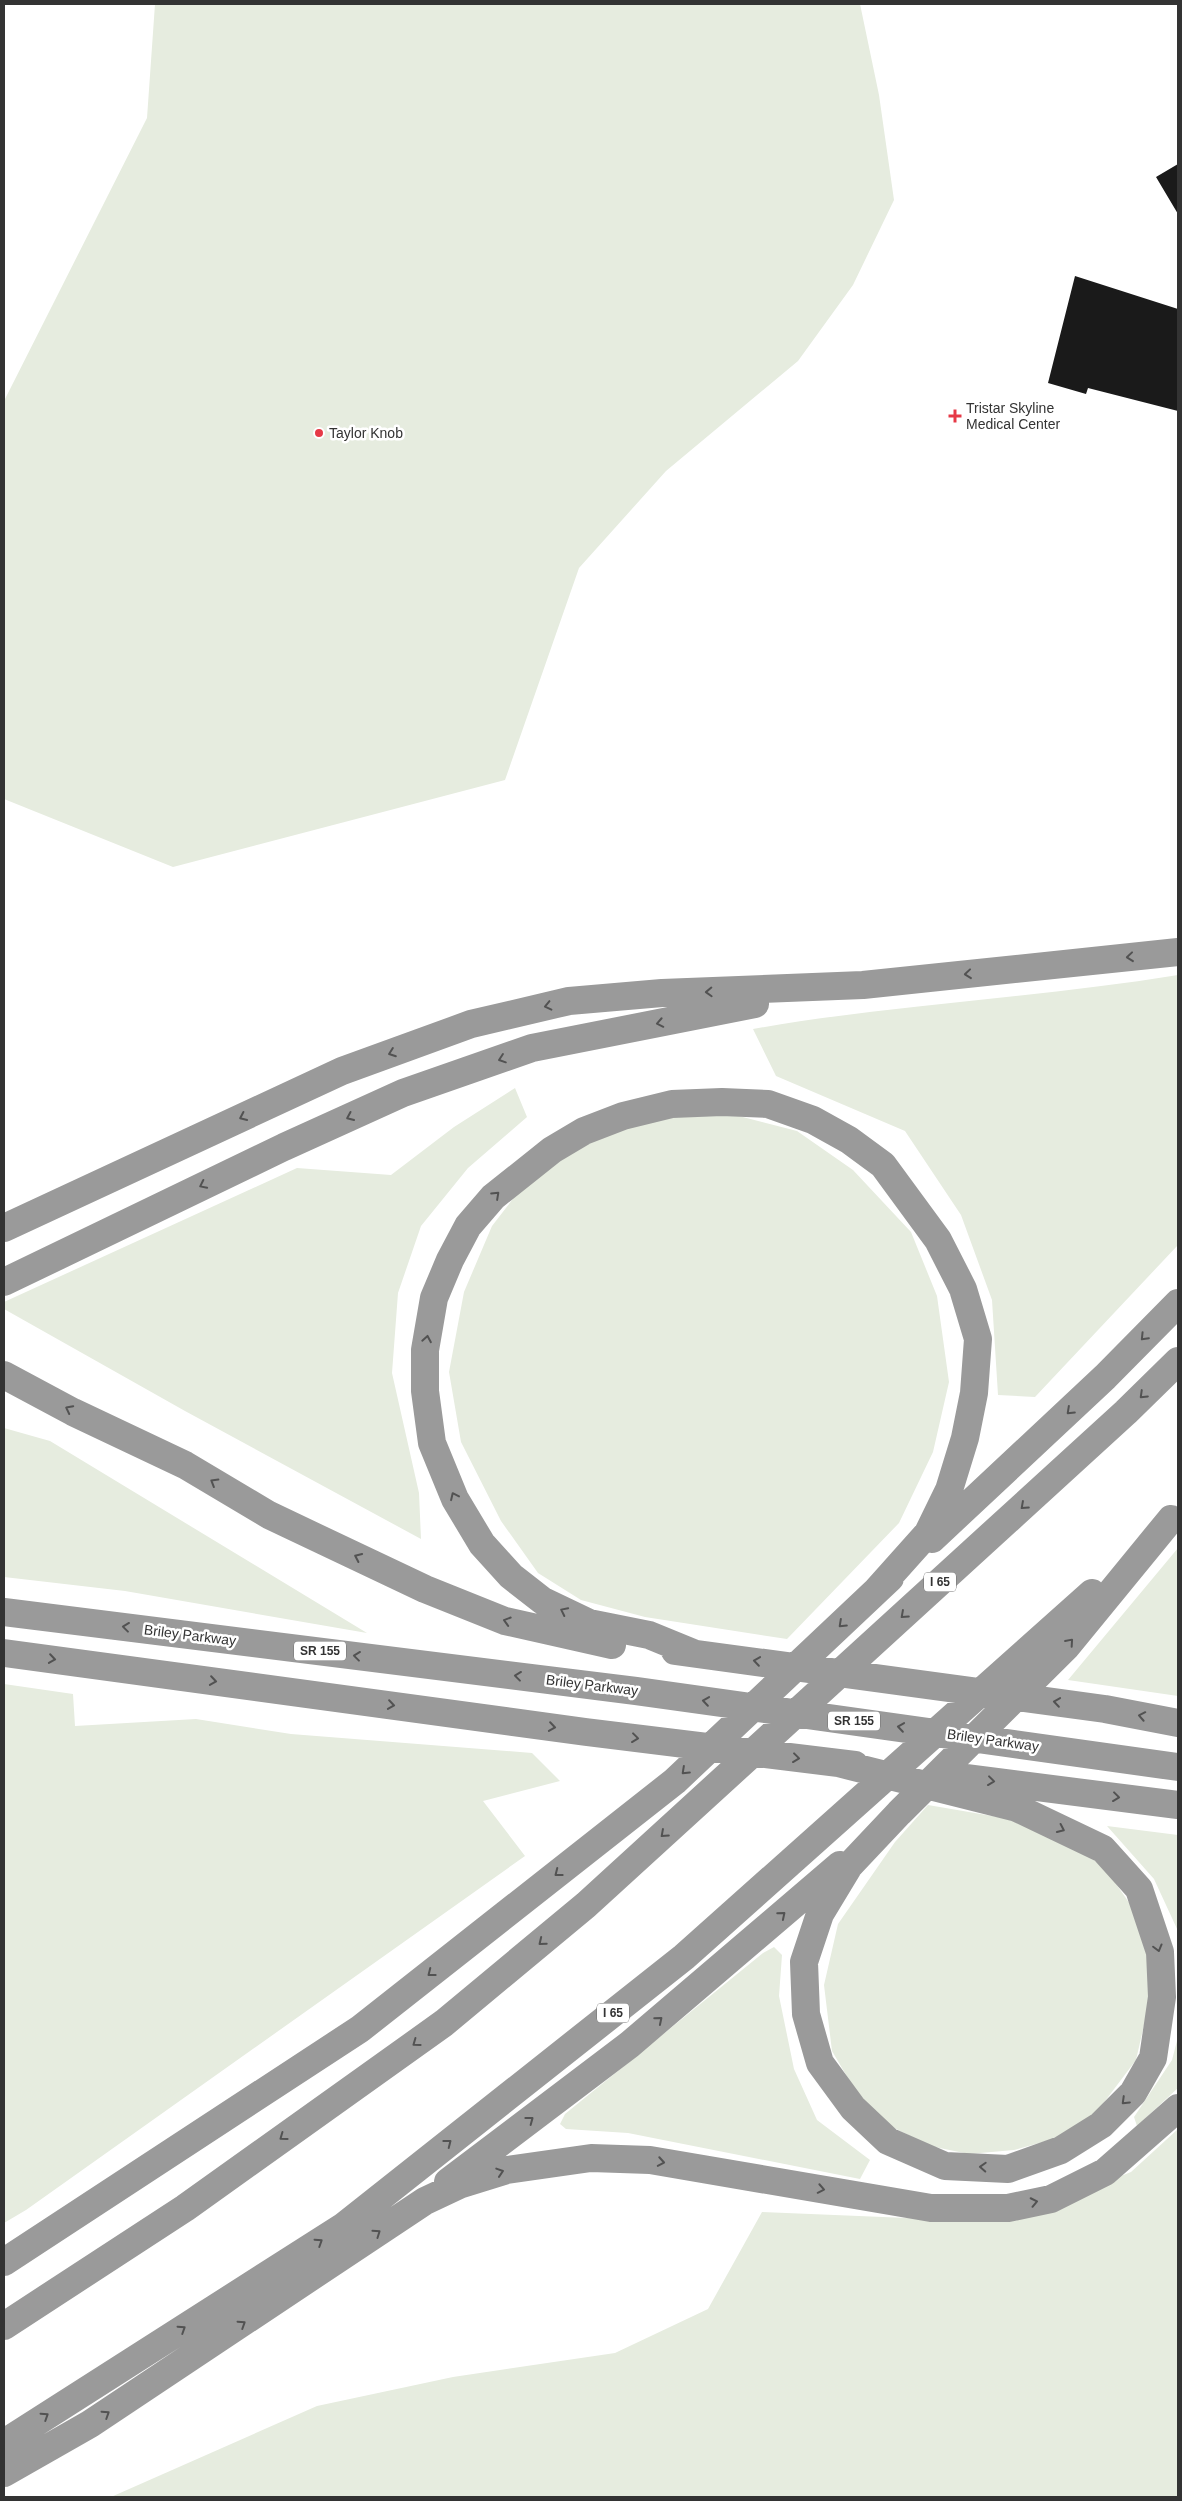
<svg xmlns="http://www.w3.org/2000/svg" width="1182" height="2501" viewBox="0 0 1182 2501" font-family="Helvetica,sans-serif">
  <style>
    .green { fill: #e6ecdf }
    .building { fill: #1a1a1a }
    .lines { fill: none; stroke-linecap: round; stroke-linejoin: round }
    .highway { stroke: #9a9a9a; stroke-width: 28 }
    .oneway { stroke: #525252 }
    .poi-dot { fill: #e63946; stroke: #fff; stroke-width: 2 }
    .labels { text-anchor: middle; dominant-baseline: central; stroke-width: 5; stroke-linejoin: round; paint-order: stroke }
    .shield { fill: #fff; stroke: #707070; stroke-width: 1 }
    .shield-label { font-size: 12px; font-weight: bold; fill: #333 }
    .poi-label { font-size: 14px; fill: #333; stroke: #fff; text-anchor: start }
    .street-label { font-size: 14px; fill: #333; stroke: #fff }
  </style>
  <rect width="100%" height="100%" fill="#fff"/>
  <path class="green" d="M155,4H860L879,95L894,200L853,285L798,361L666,471L579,568L505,780L173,867L4,799V401L147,118Z
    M1178,975V1245L1035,1397L998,1395L992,1300L961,1215L905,1131L776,1076L753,1029C894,1004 1037,998 1178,975Z
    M515,1088L527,1117L468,1168L421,1226L398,1293L392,1373L419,1493L421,1539L185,1411L4,1309V1302L297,1168L391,1175L454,1127Z
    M735,1115L797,1131L853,1170L911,1232L937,1296L949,1382L933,1452L899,1523L787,1639L645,1617L581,1600L538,1573L501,1521L461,1442L449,1372L464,1292L492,1226L529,1178L607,1133L672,1117Z
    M4,1428L50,1441L367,1633L125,1591L4,1577Z
    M1178,1548V1696L1068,1680Z
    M4,1684L73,1694L75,1726L196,1719L291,1734L532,1753L560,1781L483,1801L525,1856L26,2210L4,2223Z
    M928,1805L1004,1818L1075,1844L1107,1871L1130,1904L1148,1949L1152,1990L1136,2060L1096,2113L1057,2138L1014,2150L969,2154L930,2146L890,2126L859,2097L832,2051L824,1985L838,1924L895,1842Z
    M1107,1826L1178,1835V1931L1154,1879Z
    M774,1947L782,1955L779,1996L794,2069L817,2120L870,2160L860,2179L628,2133L566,2129L560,2124L565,2114L763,1953Z
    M1178,2037V2088L1137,2126L1134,2117L1172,2060Z
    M1178,2129V2497H111L317,2406L453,2377L615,2353L708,2309L762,2212L1004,2222L1131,2172Z"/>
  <path class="building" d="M1178,164V214L1156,177Z
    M1075,276L1178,309V411L1088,388L1086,394L1048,383Z"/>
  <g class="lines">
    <path class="highway" d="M4,1228L342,1071L471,1024L569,1001L662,993L863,985L1178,952
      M4,1282L284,1147L403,1093L532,1048L755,1004
      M4,1375L73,1412L185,1465L269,1515L425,1589L505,1621L612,1645
      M932,1539L1105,1377L1178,1303
      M4,1612L636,1691L1178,1767
      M675,1651L1105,1709L1178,1723
      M4,1653L586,1732L855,1765
      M693,1653L649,1635L589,1623L543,1601L511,1576L482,1544L455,1499L432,1443L425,1391V1350L434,1298L450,1260L468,1226L493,1197L552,1150L584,1131L623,1116L672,1104L722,1102L768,1104L813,1120L849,1140L883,1165L938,1240L963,1289L978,1339L974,1393L965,1438L949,1490L928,1533L877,1590
      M838,1763L1017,1808L1103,1849L1139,1889L1160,1952L1162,1997L1153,2058L1133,2093L1101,2125L1061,2150L1008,2169L945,2166L888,2141L853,2108L820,2063L806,2014L804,1962L820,1914L849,1866L899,1813L1067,1646L1171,1519
      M950,1776L1178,1805
      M448,2182L629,2045L840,1865
      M4,2262L360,2029L675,1781L890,1578
      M4,2326L185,2208L444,2023L586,1905L1126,1412L1178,1361
      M4,2443L344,2226L684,1957L1092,1593
      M4,2473L90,2424L425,2201L459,2185L507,2170L591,2158L650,2160L931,2208H1008L1051,2199L1105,2172L1178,2108"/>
  </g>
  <defs><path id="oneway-chevron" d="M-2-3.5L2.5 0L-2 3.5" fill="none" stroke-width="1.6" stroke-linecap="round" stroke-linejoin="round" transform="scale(1.25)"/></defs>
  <g class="oneway">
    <use href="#oneway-chevron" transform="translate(1130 957) rotate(174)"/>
    <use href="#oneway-chevron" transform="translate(968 974) rotate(174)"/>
    <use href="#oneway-chevron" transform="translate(709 992) rotate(178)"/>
    <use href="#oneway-chevron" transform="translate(548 1006) rotate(167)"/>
    <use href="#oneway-chevron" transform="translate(660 1023) rotate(169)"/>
    <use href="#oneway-chevron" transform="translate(392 1053) rotate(160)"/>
    <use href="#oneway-chevron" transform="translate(502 1059) rotate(161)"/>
    <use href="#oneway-chevron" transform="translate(243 1117) rotate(155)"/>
    <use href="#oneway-chevron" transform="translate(350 1117) rotate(156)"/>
    <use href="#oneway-chevron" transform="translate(203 1185) rotate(154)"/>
    <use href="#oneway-chevron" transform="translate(496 1195) rotate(-43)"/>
    <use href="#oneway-chevron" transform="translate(1144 1337) rotate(134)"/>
    <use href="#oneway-chevron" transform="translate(427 1339) rotate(-80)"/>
    <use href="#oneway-chevron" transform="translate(1143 1395) rotate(136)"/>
    <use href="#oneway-chevron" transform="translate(69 1409) rotate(-153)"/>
    <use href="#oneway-chevron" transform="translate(1070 1411) rotate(137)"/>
    <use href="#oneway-chevron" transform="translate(214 1482) rotate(-149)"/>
    <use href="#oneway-chevron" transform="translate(454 1496) rotate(-115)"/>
    <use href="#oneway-chevron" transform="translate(1024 1506) rotate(138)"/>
    <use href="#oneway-chevron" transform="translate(358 1557) rotate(-155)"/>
    <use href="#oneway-chevron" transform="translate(564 1611) rotate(-154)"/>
    <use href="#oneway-chevron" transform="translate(904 1615) rotate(138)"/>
    <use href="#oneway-chevron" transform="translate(507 1621) rotate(-163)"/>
    <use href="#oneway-chevron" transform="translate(842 1624) rotate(137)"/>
    <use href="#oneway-chevron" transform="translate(126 1627) rotate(-173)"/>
    <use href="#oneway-chevron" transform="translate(1070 1642) rotate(-49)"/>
    <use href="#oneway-chevron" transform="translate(357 1656) rotate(-173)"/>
    <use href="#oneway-chevron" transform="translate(52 1659) rotate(8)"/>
    <use href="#oneway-chevron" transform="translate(757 1661) rotate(-172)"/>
    <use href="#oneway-chevron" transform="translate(518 1676) rotate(-173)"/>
    <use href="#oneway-chevron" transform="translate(213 1681) rotate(8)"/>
    <use href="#oneway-chevron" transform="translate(706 1701) rotate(-172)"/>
    <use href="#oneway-chevron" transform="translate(1057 1702) rotate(-172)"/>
    <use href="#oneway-chevron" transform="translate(391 1705) rotate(8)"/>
    <use href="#oneway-chevron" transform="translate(1142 1716) rotate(-169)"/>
    <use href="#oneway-chevron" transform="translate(552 1727) rotate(8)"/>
    <use href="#oneway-chevron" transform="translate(901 1727) rotate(-172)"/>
    <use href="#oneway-chevron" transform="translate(635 1738) rotate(7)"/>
    <use href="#oneway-chevron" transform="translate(796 1758) rotate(7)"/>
    <use href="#oneway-chevron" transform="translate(685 1771) rotate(137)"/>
    <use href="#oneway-chevron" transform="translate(991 1781) rotate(7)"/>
    <use href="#oneway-chevron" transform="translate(1116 1797) rotate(7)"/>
    <use href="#oneway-chevron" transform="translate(1061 1829) rotate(25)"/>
    <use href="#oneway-chevron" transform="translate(664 1834) rotate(138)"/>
    <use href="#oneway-chevron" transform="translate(558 1873) rotate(142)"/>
    <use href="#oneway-chevron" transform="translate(782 1915) rotate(-40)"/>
    <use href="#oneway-chevron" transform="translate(542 1942) rotate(141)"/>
    <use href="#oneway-chevron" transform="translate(1158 1948) rotate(75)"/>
    <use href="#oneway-chevron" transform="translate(431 1973) rotate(142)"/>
    <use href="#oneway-chevron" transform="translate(659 2020) rotate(-40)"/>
    <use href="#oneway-chevron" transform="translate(416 2043) rotate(144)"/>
    <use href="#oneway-chevron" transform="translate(1125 2101) rotate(136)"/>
    <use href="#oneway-chevron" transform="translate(530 2120) rotate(-37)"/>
    <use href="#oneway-chevron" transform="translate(283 2137) rotate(144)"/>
    <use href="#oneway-chevron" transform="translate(448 2143) rotate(-38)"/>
    <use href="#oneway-chevron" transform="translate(661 2162) rotate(10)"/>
    <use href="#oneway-chevron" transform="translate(983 2167) rotate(-177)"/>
    <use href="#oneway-chevron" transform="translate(500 2172) rotate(-18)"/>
    <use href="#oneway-chevron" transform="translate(821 2189) rotate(11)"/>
    <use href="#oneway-chevron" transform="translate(1034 2202) rotate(-12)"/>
    <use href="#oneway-chevron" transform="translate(377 2233) rotate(-35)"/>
    <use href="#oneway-chevron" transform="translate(319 2242) rotate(-33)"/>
    <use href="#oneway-chevron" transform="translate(242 2324) rotate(-33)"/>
    <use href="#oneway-chevron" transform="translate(182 2329) rotate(-33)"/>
    <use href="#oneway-chevron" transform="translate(106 2414) rotate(-33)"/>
    <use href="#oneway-chevron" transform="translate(45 2416) rotate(-33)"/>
  </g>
  <g class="poi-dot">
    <path d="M952.5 408.5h5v5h5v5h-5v5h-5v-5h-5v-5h5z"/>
    <circle cx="319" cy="433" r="5"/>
  </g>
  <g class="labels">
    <g class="shield">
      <rect x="924" y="1572.5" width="32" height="19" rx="4"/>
      <rect x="294" y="1641.5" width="52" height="19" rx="4"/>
      <rect x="828" y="1711.5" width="52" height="19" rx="4"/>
      <rect x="597" y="2003.5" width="32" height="19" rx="4"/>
    </g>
    <g class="shield-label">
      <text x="940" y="1582">I 65</text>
      <text x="320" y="1651">SR 155</text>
      <text x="854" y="1721">SR 155</text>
      <text x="613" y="2013">I 65</text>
    </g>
    <g class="poi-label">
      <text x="966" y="408">Tristar Skyline<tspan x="966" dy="16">Medical Center</tspan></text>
      <text x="329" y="433">Taylor Knob</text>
    </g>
    <g class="street-label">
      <text transform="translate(190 1635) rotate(7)">Briley Parkway</text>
      <text transform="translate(592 1685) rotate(7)">Briley Parkway</text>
      <text transform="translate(993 1740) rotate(8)">Briley Parkway</text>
    </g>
  </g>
  <rect width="1182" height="2501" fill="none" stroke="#333333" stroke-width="10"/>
</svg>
